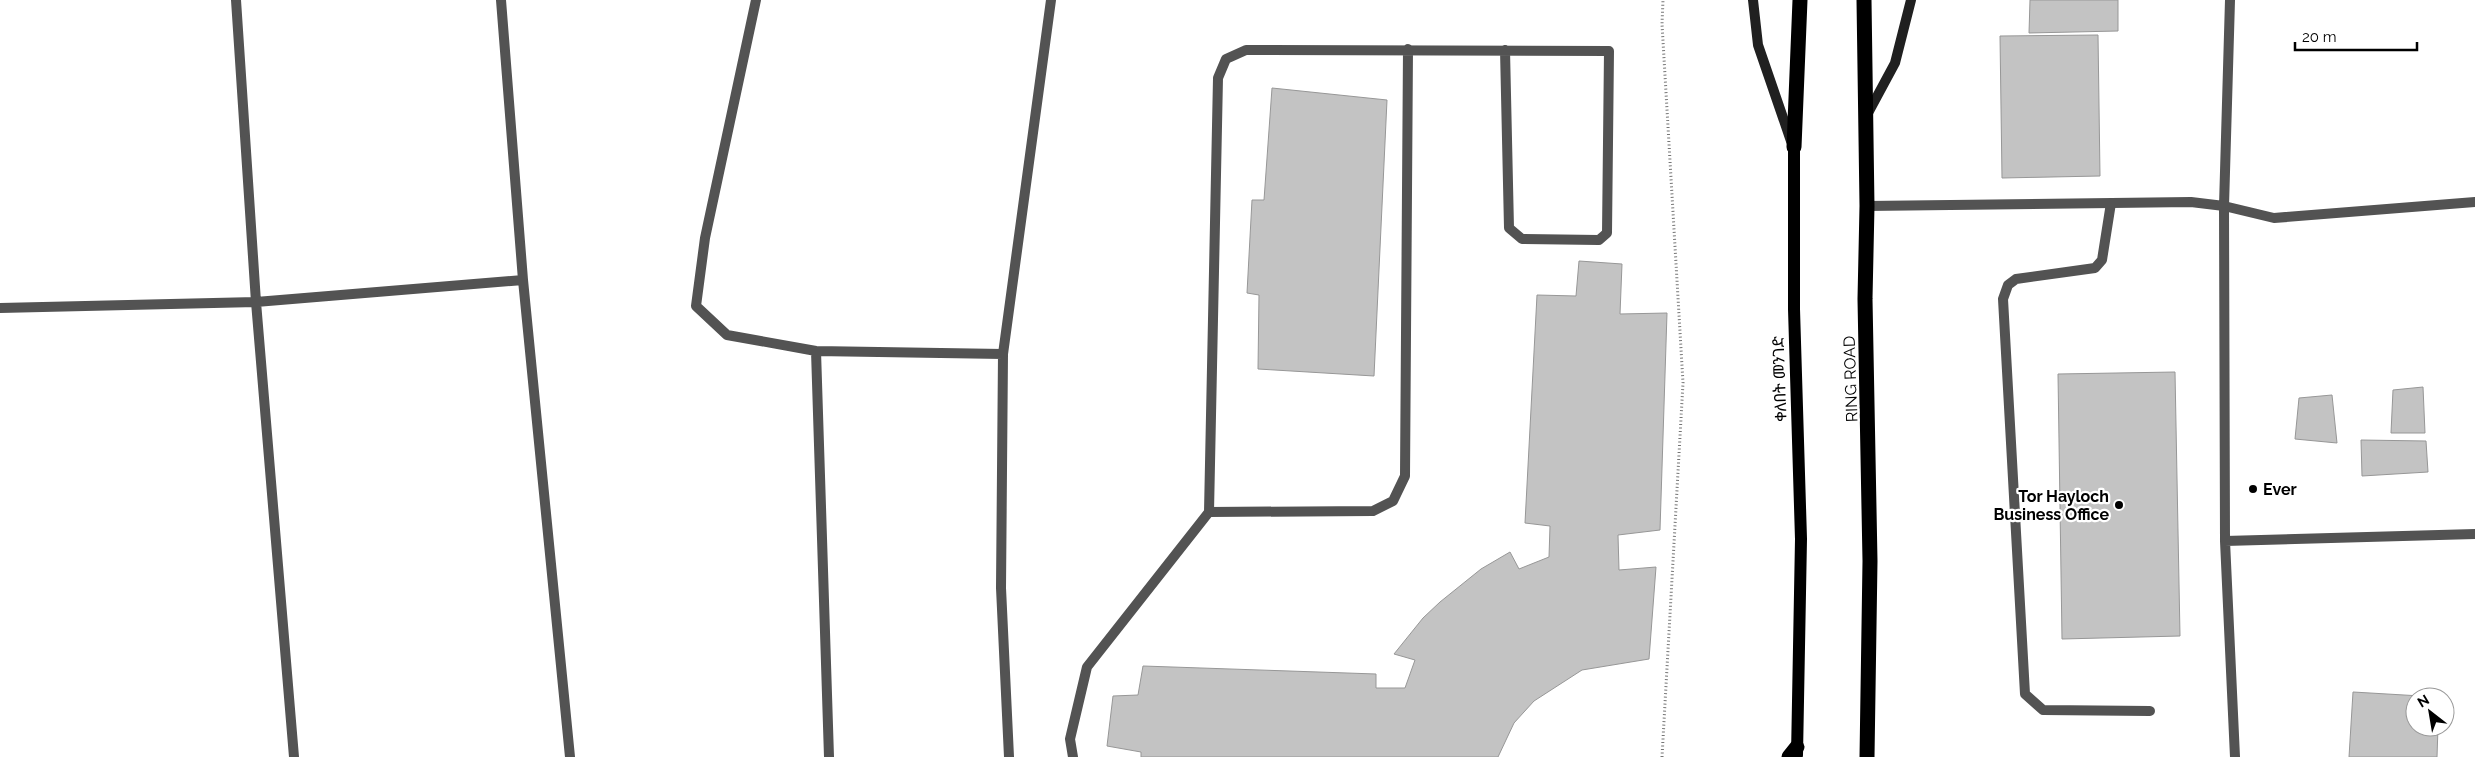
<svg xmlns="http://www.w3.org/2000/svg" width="2475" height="757" viewBox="0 0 2475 757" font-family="Raleway,'Noto Sans Ethiopic',sans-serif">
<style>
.building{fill:#c3c3c3;stroke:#979797}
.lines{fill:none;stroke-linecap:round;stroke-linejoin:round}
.path{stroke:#757575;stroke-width:3;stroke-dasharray:1 2.5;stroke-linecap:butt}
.lane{stroke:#535353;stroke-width:10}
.street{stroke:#535353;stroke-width:10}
.secondary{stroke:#202020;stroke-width:10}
.primary{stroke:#000;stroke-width:12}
.highway{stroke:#000;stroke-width:15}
.poi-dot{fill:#000;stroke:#fff;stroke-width:2}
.labels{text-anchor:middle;stroke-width:4.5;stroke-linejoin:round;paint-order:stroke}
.street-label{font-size:16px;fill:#000;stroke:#fff}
.poi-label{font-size:16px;font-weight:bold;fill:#000;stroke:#fff;text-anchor:start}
</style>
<rect width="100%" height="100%" fill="#fff"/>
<path class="building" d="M2030 0H2118V31L2029 33Z
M2098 35 2100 176 2002 178 2000 36Z
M1272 88 1387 100 1374 376 1258 369 1259 295 1247 293 1252 200H1264Z
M1579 261 1622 264 1620 314 1667 313 1660 530 1618 535 1619 570 1656 567 1649 659 1582 670 1534 701 1514 723 1498 757H1141V752L1107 746 1113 696 1138 695 1143 666 1376 674V688H1405L1415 660 1394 654 1423 618 1440 602 1481 569 1510 552 1519 569 1549 557 1550 526 1525 523 1537 295 1576 296Z
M2175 372 2180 636 2062 639 2058 374Z
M2423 387 2425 433H2391L2393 390Z
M2332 395 2337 443 2295 439 2299 398Z
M2361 440 2426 441 2428 472 2362 476Z
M2353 692 2438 697H2415V727H2438L2437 757H2349Z"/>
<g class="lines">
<path class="path" d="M1662 757 1683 383 1662 24 1663 0"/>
<path class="lane" d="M2111 203 2102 260 2095 268 2016 279 2008 285 2003 299 2025 694 2043 710 2150 711
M1209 512 1218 78 1226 59 1246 50 1609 51 1607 233 1599 240 1522 239 1509 228 1505 50
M1073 757 1070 739 1087 667 1209 512 1373 511 1393 501 1405 476 1408 49"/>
<path class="street" d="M236 0 256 302 294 757
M501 0 523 280 570 757
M756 0 705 238 696 306 727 335 816 351 1003 354
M2230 0 2224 206 2225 541 2235 757
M1867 206 2191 202 2224 206 2274 218 2475 202
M0 308 256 302 523 280
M816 351 829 757
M2225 541 2475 534
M1009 757 1001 588 1003 354 1051 0"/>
<path class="secondary" d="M1753 0 1758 45 1791 141
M1867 115 1895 63 1911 0"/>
<path class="primary" d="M1794 147V309L1801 539 1797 755"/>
<path class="highway" d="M1864 0 1867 206 1865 299 1870 561 1867 757
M1794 147 1800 0
M1789 757 1797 747"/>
</g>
<g class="poi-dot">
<circle cx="2253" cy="489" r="5"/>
<circle cx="2119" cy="505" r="5"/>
</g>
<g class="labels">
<g class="street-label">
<text transform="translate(1779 379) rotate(-92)" y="6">ቀለበት መንገድ</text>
<text transform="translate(1850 379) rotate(-92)" y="6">RING ROAD</text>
</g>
<g class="poi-label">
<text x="2263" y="495">Ever</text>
<text x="2109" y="502" text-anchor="end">Tor Hayloch<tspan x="2109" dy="18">Business Office</tspan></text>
</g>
</g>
<g transform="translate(2430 712) rotate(329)"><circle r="24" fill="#ffffff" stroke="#999999"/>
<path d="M0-4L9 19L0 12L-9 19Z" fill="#000000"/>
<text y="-8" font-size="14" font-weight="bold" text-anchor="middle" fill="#000000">N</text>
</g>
<path d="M2295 42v8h122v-8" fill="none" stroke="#000000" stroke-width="2.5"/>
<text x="2302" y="42" font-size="15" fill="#000000" stroke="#ffffff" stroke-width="4" paint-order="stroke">20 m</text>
</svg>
